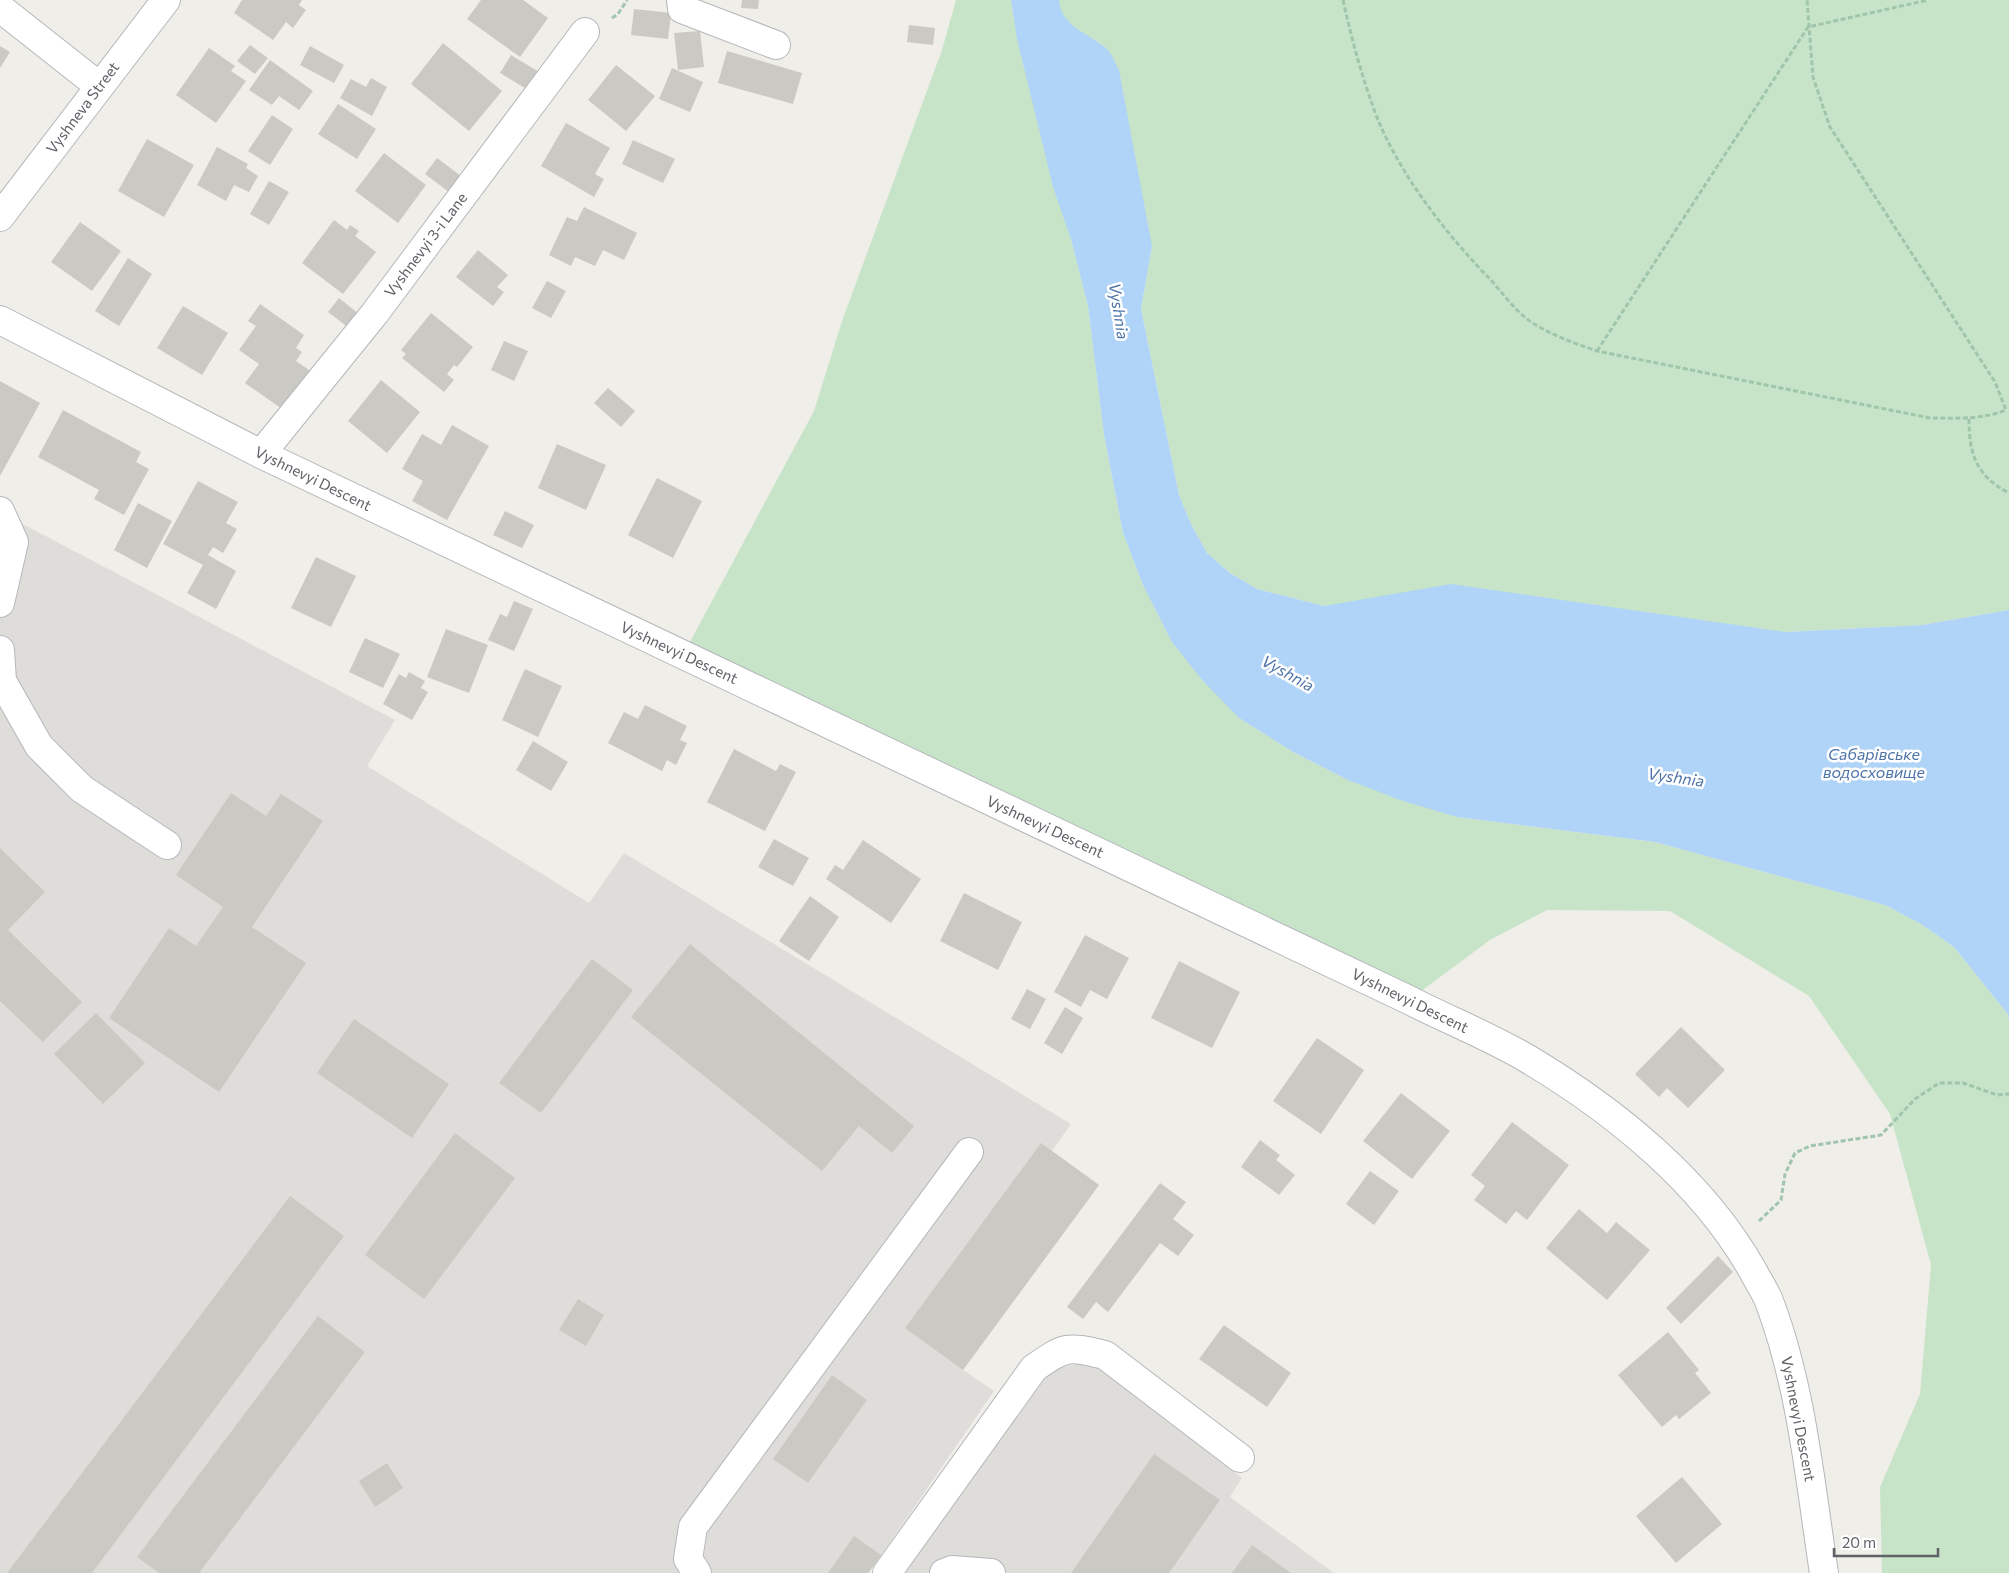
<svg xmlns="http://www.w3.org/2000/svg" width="2009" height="1573" viewBox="0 0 2009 1573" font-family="Commissioner,sans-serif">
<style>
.industrial{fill:#dfddda}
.green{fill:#c7e4c9}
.water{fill:#b0d4f7}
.building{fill:#cbc9c4}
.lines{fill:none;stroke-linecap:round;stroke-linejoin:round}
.minor-casing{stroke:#b5b7bb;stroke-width:30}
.path{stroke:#a0c5ad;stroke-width:3;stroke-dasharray:5 2.5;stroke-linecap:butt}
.minor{stroke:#fff;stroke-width:28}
.labels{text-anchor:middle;stroke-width:5;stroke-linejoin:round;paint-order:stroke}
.street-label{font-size:15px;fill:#5f6266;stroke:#fff}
.water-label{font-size:16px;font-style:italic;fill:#4d74a8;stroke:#fff}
</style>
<rect width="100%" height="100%" fill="#f0eee8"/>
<path class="industrial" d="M0 512 395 720 367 766 589 903 624 853 1071 1124 1052 1151 1099 1185 963 1370 994 1391 869 1573H0Z
M1077 1364 1100 1367 1242 1478 1230 1497 1334 1573H900L1041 1378 1060 1368Z"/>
<path class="green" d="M956 0H2009V610L1922 625 1786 632 1324 606 1257 589 1230 573 1207 553 1191 524 1179 495 1141 309 1152 246 1071 239 1088 306 1104 435 1123 533 1143 585 1239 718 1293 752 1348 780 1457 817 1655 842 1885 905 1921 924 1954 947 2007 1013 2009 1019V1573H1882L1880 1487 1920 1394 1931 1265 1890 1114 1809 996 1670 911 1547 910 1490 940 1409 1000 683 655 814 411 842 321 942 50Z"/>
<path class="water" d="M1011 0H1059C1061 27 1089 33 1107 49 1112 54 1115 63 1119 70L1152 246 1141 309 1179 495 1191 524 1207 553 1230 573 1257 589 1324 606 1451 584 1786 632 1922 625 2009 610V1019L2007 1013 1954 947 1921 924 1885 905 1655 842 1457 817 1400 800 1348 780 1293 752 1239 718 1203 681 1172 642 1143 585 1123 533 1104 435 1088 306 1071 239 1053 187 1017 39Z"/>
<path class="building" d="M242 0H302L299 5 306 10 293 28 286 22 273 40 234 13Z
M481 0H523L548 18 520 57 467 19Z
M742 0H759L758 9 741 8Z
M634 9 671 13 668 39 631 35Z
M909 25 935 28 933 45 907 42Z
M700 31 704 67 678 70 674 33Z
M443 43 502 91 469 131 411 84Z
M250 45 268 58 255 74 237 61Z
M0 46 10 52 0 68Z
M310 46 344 65 334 83 300 65Z
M209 48 235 66 231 71 246 81 216 123 176 95Z
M727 51 802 73 793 104 718 83Z
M511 55 539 72 528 90 500 73Z
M270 60 313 91 299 110 279 96 272 105 249 90Z
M616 65 655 96 626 131 588 100Z
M672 68 703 82 690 112 659 99Z
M371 78 387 87 372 116 340 98 351 79 366 87Z
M338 104 376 129 357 159 318 134Z
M272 115 293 129 270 165 248 151Z
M566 123 610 148 595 174 604 179 594 197 541 166Z
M147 139 194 165 164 217 118 191Z
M633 140 675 159 663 183 622 164Z
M217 147 248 164 246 168 258 176 249 192 234 185 226 201 197 185Z
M384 153 426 185 398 223 355 191Z
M437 158 461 176 449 192 425 174Z
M269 181 289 192 269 225 250 214Z
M584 207 637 233 624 260 603 250 595 266 575 257 571 266 549 255 567 217 577 221Z
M334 220 347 230 350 225 359 231 355 236 376 252 343 294 302 263Z
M80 222 121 251 92 291 51 262Z
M478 250 508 275 497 287 504 292 493 306 456 277Z
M128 258 152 274 119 326 95 311Z
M547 281 566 291 551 318 532 308Z
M339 298 359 314 349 328 328 312Z
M260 304 304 335 296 348 302 352 296 361 312 372 285 411 245 383 259 364 239 350 256 326 248 321Z
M183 306 228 333 202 375 157 348Z
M431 313 473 347 457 367 454 365 447 374 454 380 444 392 402 358 406 354 401 350Z
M504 341 528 351 514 381 491 370Z
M381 380 420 412 387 453 348 421Z
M0 381 40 403 0 476Z
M608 388 635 411 621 427 594 403Z
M63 410 141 452 136 462 149 469 124 515 94 499 99 490 38 457Z
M452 425 489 446 447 520 412 501 423 481 402 469 422 434 441 445Z
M557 444 606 465 586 510 538 488Z
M657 478 702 501 673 558 628 535Z
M198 481 238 502 226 523 237 529 223 553 213 547 208 555 236 571 216 609 187 593 203 565 163 544Z
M138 503 172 521 147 568 114 550Z
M505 511 534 525 522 548 493 535Z
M316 557 356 576 331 627 291 608Z
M514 601 533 609 514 651 488 640 500 614 507 617Z
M446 629 488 645 469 693 427 677Z
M365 638 400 654 383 688 349 672Z
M525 669 562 686 538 737 502 720Z
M409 672 425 681 421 688 428 692 412 720 383 704 399 674 406 678Z
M645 705 687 726 680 740 687 743 676 765 667 760 662 771 608 743 624 712 638 719Z
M533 741 568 762 551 791 516 770Z
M734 749 776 771 780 764 796 772 765 831 707 802Z
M231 793 266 816 281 794 323 821 252 927 306 963 219 1092 109 1018 169 928 196 946 223 907 176 875Z
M774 839 809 858 793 886 758 867Z
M863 840 921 879 891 923 826 879 835 865 843 870Z
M0 848 45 892 8 930 82 1002 43 1042 0 1001Z
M964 893 1022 922 998 970 940 941Z
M810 896 839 917 809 961 779 941Z
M1085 935 1129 958 1107 999 1090 990 1081 1007 1054 992Z
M690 944 914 1126 892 1153 859 1126 822 1171 631 1017Z
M592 959 633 990 541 1113 499 1083Z
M1179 961 1240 992 1212 1048 1151 1018Z
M1027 989 1046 999 1030 1029 1011 1019Z
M1065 1007 1083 1018 1062 1054 1044 1043Z
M96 1013 145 1063 103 1104 54 1054Z
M354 1019 449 1084 412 1138 317 1073Z
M1681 1027 1725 1070 1688 1108 1667 1088 1659 1097 1635 1074Z
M1317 1038 1364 1070 1321 1134 1273 1101Z
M1401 1093 1450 1131 1412 1179 1363 1141Z
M1512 1122 1569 1165 1527 1220 1516 1211 1506 1224 1474 1200 1485 1186 1471 1175Z
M455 1133 515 1178 424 1299 365 1255Z
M1260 1140 1280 1155 1276 1160 1295 1175 1279 1195 1241 1167Z
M1041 1143 1099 1185 963 1370 905 1328Z
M1370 1171 1399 1191 1374 1225 1346 1204Z
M1160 1183 1186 1202 1173 1219 1194 1235 1178 1256 1160 1243 1108 1312 1096 1302 1083 1319 1067 1307Z
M290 1196 344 1236 92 1573H7Z
M1579 1209 1607 1233 1616 1222 1650 1250 1607 1300 1546 1248Z
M1718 1256 1733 1272 1681 1324 1666 1308Z
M578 1299 604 1315 586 1346 559 1330Z
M318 1316 365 1352 199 1573H159L137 1557Z
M1224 1325 1291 1373 1267 1407 1199 1359Z
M1668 1332 1699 1370 1695 1373 1711 1393 1679 1419 1676 1415 1662 1427 1618 1375Z
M832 1375 867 1400 808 1483 773 1459Z
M1154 1454 1220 1500 1169 1573H1071Z
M387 1463 403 1488 375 1507 359 1481Z
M1682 1477 1722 1524 1676 1563 1636 1516Z
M854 1536 881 1555 868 1573H828Z
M1252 1545 1291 1573H1232Z"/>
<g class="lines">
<defs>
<path id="minor" d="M681 0 682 9 776 45
M0 8 99 86
M0 217 166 0
M0 320 261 454 1409 1000C1448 1020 1491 1037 1528 1059 1615 1111 1703 1182 1753 1271 1758 1281 1765 1291 1769 1301 1802 1388 1810 1482 1824 1573
M261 454 375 313 585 32
M0 511 14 542 0 603
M0 650 2 681 39 746 82 789 167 845
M697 1573 688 1559 693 1527 969 1152
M887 1573 1034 1368C1066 1346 1067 1346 1105 1355L1240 1458
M944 1573 952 1570 991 1573"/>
</defs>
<use href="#minor" class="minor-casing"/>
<path class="path" d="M1343 0C1352 41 1363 81 1378 120 1402 177 1446 234 1489 278 1502 292 1515 311 1531 322 1551 335 1574 343 1597 351L1930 418C1956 418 1981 420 2006 410L1995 382 1830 127 1813 77 1807 0
M612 18 618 14 627 0
M1597 351 1808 27 1928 0
M1969 419C1969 454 1976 476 2009 493
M1759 1221 1781 1200 1785 1174 1795 1153 1810 1146 1881 1135 1915 1099 1939 1083H1963L1997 1095 2009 1094"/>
<use href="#minor" class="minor"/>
</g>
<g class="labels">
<g class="street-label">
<text transform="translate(83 108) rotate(-53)" y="5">Vyshneva Street</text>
<text transform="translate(426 245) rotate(-53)" y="5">Vyshnevyi 3-i Lane</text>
<text transform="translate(313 479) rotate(26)" y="5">Vyshnevyi Descent</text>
<text transform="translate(679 653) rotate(25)" y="5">Vyshnevyi Descent</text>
<text transform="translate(1045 827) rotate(25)" y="5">Vyshnevyi Descent</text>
<text transform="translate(1410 1001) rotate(26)" y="5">Vyshnevyi Descent</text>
<text transform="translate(1798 1419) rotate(79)" y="5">Vyshnevyi Descent</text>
</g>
<g class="water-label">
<text transform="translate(1119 311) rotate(81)" y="6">Vyshnia</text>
<text transform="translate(1288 673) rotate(29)" y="6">Vyshnia</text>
<text x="1874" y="760">Сабарівське<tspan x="1874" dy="18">водосховище</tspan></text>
<text transform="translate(1676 777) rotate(8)" y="6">Vyshnia</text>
</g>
</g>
<path d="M1834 1548v8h104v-8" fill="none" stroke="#5f6266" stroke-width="2.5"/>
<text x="1842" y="1548" font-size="15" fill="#5f6266" stroke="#ffffff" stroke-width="4" paint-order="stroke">20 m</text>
</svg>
